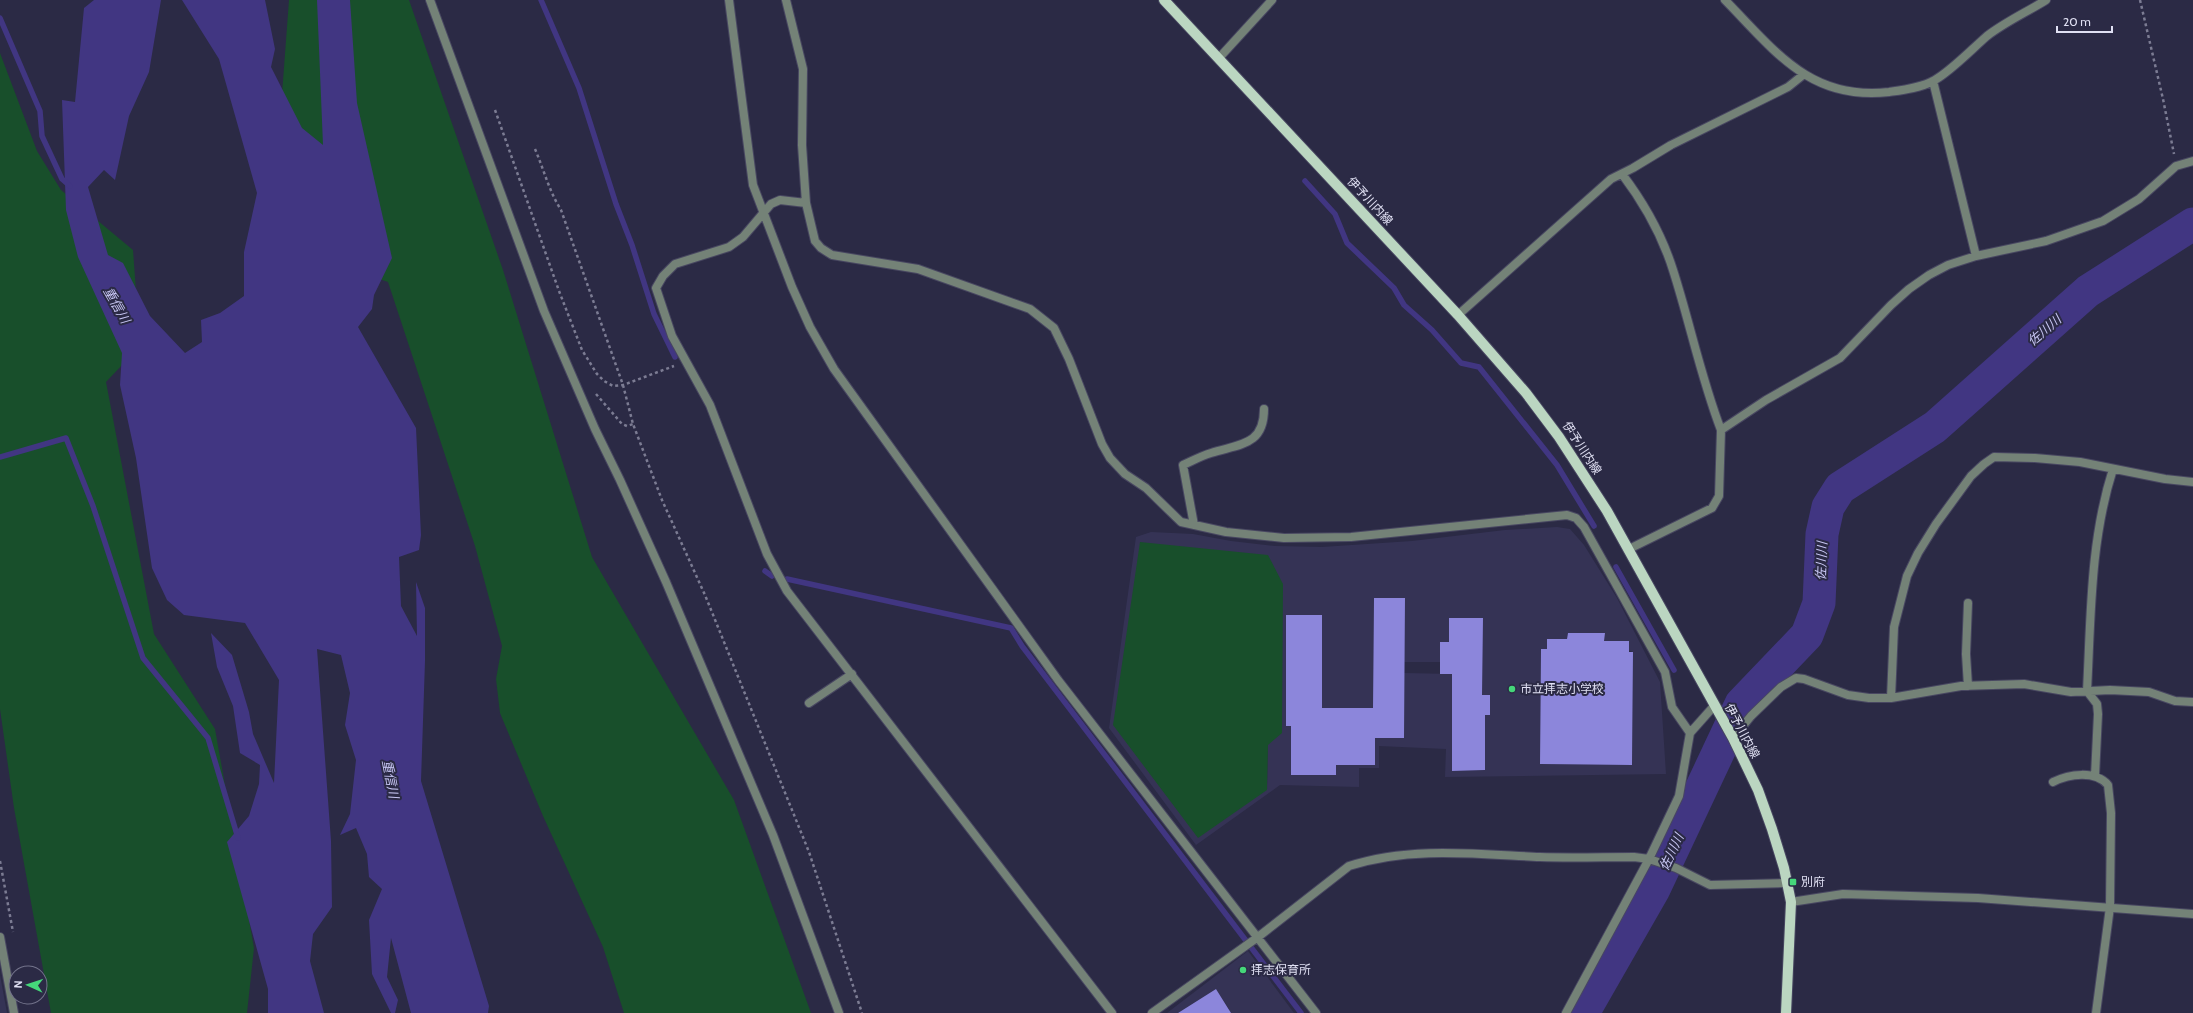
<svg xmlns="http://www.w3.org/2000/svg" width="2193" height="1013" viewBox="0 0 2193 1013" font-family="Cabin,'Noto Sans JP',sans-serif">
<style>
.built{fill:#353355;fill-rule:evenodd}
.green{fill:#184f2b}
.water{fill:#413682}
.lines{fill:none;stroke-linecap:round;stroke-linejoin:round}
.stream{stroke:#413682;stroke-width:5.5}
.river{stroke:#413682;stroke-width:33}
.building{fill:#8c86db}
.minor-casing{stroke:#484761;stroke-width:10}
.tertiary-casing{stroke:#484761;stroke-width:10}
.primary-casing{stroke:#484761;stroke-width:12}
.path{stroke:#7c7c93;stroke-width:2.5;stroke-dasharray:3 3;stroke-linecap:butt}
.minor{stroke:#748277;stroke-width:8}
.tertiary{stroke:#748277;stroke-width:8}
.primary{stroke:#bbd6c1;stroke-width:10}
.poi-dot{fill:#45d77a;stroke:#2b2a45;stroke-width:1.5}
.labels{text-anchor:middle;stroke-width:4;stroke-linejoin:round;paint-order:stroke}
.street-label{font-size:12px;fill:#e0e0f3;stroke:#2b2a45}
.poi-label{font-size:12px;fill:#e0e0f3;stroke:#2b2a45;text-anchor:start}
.water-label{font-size:13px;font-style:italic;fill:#c8c7f4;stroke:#2b2a45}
</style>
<rect width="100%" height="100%" fill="#2b2a45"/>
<path class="built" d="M1557 527 1570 529 1584 545 1617 598 1660 682 1666 774 1445 777 1446 749 1379 746V768H1359V787L1280 785 1196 845 1109 728 1136 537 1151 532 1193 534 1231 541 1275 546 1322 547 1412 541 1505 530ZM1374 598H1405L1404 662H1440V642H1449L1450 618H1482V695L1490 696V715H1485V770L1452 771V674L1404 673V738H1375V765H1336V775H1291V737L1373 708ZM1286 616H1322L1321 726H1286ZM1568 633H1604V641L1633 652 1632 765 1540 764 1541 650 1547 649 1567 639ZM1113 725 1268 745 1267 790Z
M1248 951 1294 1013H1223L1229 1009 1216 989 1178 1013H1167Z
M0 975 7 1013H0Z"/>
<path class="green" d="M289 0H409L503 270 592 557 734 800 811 1013H624L603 947 543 816 500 713 496 679 502 646 475 546 388 282 350 269 278 148Z
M0 53 37 151 61 190 133 250 140 346 106 382 154 634 215 729 254 948 247 1013H51L14 808 0 709Z
M1140 542 1268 555 1283 584 1282 733 1268 745 1267 790 1198 838 1113 725Z"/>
<path class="water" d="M94 0H161L149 72 129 116 115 180 104 170 88 187 108 255 123 263 150 316 185 353 202 342 201 320 220 313 244 296V252L257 193 219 59 182 0H265L275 49 271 67 302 128 323 145 317 0H350L357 103 392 258 374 295 372 309 358 327 416 428 421 535 419 550 399 557 401 606 417 636 416 582 425 608V661L421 781 489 1006 488 1013H411L391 938 387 977 398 1000 395 1013H391L372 974 369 920 382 889 369 877 367 854 356 828 340 835 350 814 356 760 345 725 350 693 341 655 317 649 331 841 332 907 313 934 310 961 324 1013H268V989L227 842 249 816 259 784 260 765 240 753 233 706 217 667 211 633 232 655 249 712 253 734 274 783 279 680 245 623 184 615 167 600 152 568 136 458 120 385 122 353 78 257 66 210 62 100 75 102 84 8Z"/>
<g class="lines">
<path class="stream" d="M541 0 579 88 616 204 632 245 654 314 675 357
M0 18 40 111 42 136 62 179 70 186
M1305 181 1335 214 1347 243 1394 288 1404 305 1432 330 1461 363 1479 367 1557 465 1594 526
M0 457 66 438 93 506 143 658 208 738 238 838
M1616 567 1674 670
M765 571 772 576
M787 579 1011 628 1022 646 1301 1013
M1708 743 1715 755"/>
<path class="river" d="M1583 1013 1654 889 1741 704 1807 635 1819 603 1822 534 1828 507 1840 488 1935 427 2088 291 2193 224"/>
</g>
<path class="building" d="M1374 598H1405L1404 738H1375V765H1336V775H1291V726H1286V615H1322V708H1373Z
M1449 618H1483L1482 695H1490V715H1485V770L1452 771V674H1440V642H1449Z
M1568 633H1605L1604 641H1629V652H1633L1632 765 1540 764 1541 649H1547V639H1567Z
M1216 989 1231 1013H1178Z"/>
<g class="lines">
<defs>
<path id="minor" d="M430 0 544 311 595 429 620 480 666 582 773 835 839 1013
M729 0 753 185 792 287 810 327 834 369 1058 680 1316 1013
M786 0 803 69 802 145 806 203 815 241 821 248 832 255 918 269 1030 309 1054 328 1069 359 1102 444 1110 458 1125 474 1146 488 1181 522 1226 532 1284 538 1351 537 1567 515 1576 518 1584 527 1665 672 1672 707 1690 733
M1725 0C1775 51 1810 101 1889 92 1903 90 1920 88 1933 81 1949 73 1972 49 1987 36 2005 22 2027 12 2046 0
M1219 58 1272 0
M1933 81 1976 256
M1622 174C1644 203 1662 235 1673 270 1690 323 1701 378 1721 430
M806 203 780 200 771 204 743 237 729 247 675 264 663 276 656 288 672 336 710 405 767 554 787 591 1112 1013
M1458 315 1611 179 1633 168 1671 145 1788 87 1803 75
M1194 525 1183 465C1192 461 1201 456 1211 453 1239 444 1264 446 1264 409
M1629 549 1712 508 1719 496 1721 430 1766 400 1840 358 1891 305 1909 289 1929 275 1948 265 1976 256 2046 241 2103 221 2139 199 2176 166 2193 161
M1968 686 1966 654 1968 603
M1891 698 1894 627 1907 576 1918 553 1936 524 1971 476 1984 464 1994 457 2035 458 2080 462 2165 479 2193 482
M809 703 852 674
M1735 742 1742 727 1751 716 1781 687 1796 678 1804 679 1848 695 1869 698H1891L1961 686 2024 684 2071 692 2110 690 2149 692 2175 701 2193 702
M2095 776 2098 714 2097 704 2087 691C2091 616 2090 541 2113 469
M2053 782C2069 774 2095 770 2108 785L2111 813 2110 907 2096 1013
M0 937 14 1013
M1152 1013 1258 937 1349 866C1410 846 1476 854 1540 857 1571 858 1603 857 1634 857L1649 859 1676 868 1710 885 1787 883
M1566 1013 1649 859 1679 796 1690 733 1714 706"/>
<path id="tertiary" d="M1791 902 1843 894 1978 898 2193 914"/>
<path id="primary" d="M1164 0 1458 315 1526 393 1559 437 1607 511 1733 738 1758 790 1772 829 1784 868 1791 902 1786 1013"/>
</defs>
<use href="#minor" class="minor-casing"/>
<use href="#tertiary" class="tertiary-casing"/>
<use href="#primary" class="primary-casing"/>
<path class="path" d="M2140 0 2163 99 2174 154
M495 110 559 291 582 350 597 374 604 381 613 386 623 385 674 366
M535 149C544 170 549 191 561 210L623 385 633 424 662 500 705 595 809 852 862 1013
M596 394 622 424 627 426 633 424
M0 861 13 932"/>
<use href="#minor" class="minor"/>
<use href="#tertiary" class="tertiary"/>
<use href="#primary" class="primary"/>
</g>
<g class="poi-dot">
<circle cx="1512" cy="689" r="4"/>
<rect x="1789" y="878" width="8" height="8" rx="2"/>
<circle cx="1243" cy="970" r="4"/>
</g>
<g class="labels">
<g class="street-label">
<text transform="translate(1370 201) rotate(47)" y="4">伊予川内線</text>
<text transform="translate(1582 448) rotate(57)" y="4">伊予川内線</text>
<text transform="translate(1742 731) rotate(62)" y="4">伊予川内線</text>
</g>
<g class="poi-label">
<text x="1520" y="693">市立拝志小学校</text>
<text x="1801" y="886">別府</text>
<text x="1251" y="974">拝志保育所</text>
</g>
<g class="water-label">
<text transform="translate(117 305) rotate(60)" y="5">重信川</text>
<text transform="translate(2044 330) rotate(-41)" y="5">佐川川</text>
<text transform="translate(1821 561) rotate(-88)" y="5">佐川川</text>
<text transform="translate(391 779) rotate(79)" y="5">重信川</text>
<text transform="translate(1671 852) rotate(-65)" y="5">佐川川</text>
</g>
</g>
<g transform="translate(28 985) rotate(273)"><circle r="19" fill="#2b2a45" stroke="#73738b"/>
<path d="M0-3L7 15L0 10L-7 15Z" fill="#45d77a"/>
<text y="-6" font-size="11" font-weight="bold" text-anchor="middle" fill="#e0e0f3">N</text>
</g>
<path d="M2057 26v6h55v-6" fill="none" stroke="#e0e0f3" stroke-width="2"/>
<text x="2063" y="26" font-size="12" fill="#e0e0f3" stroke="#2b2a45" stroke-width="3" paint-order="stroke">20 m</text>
</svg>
